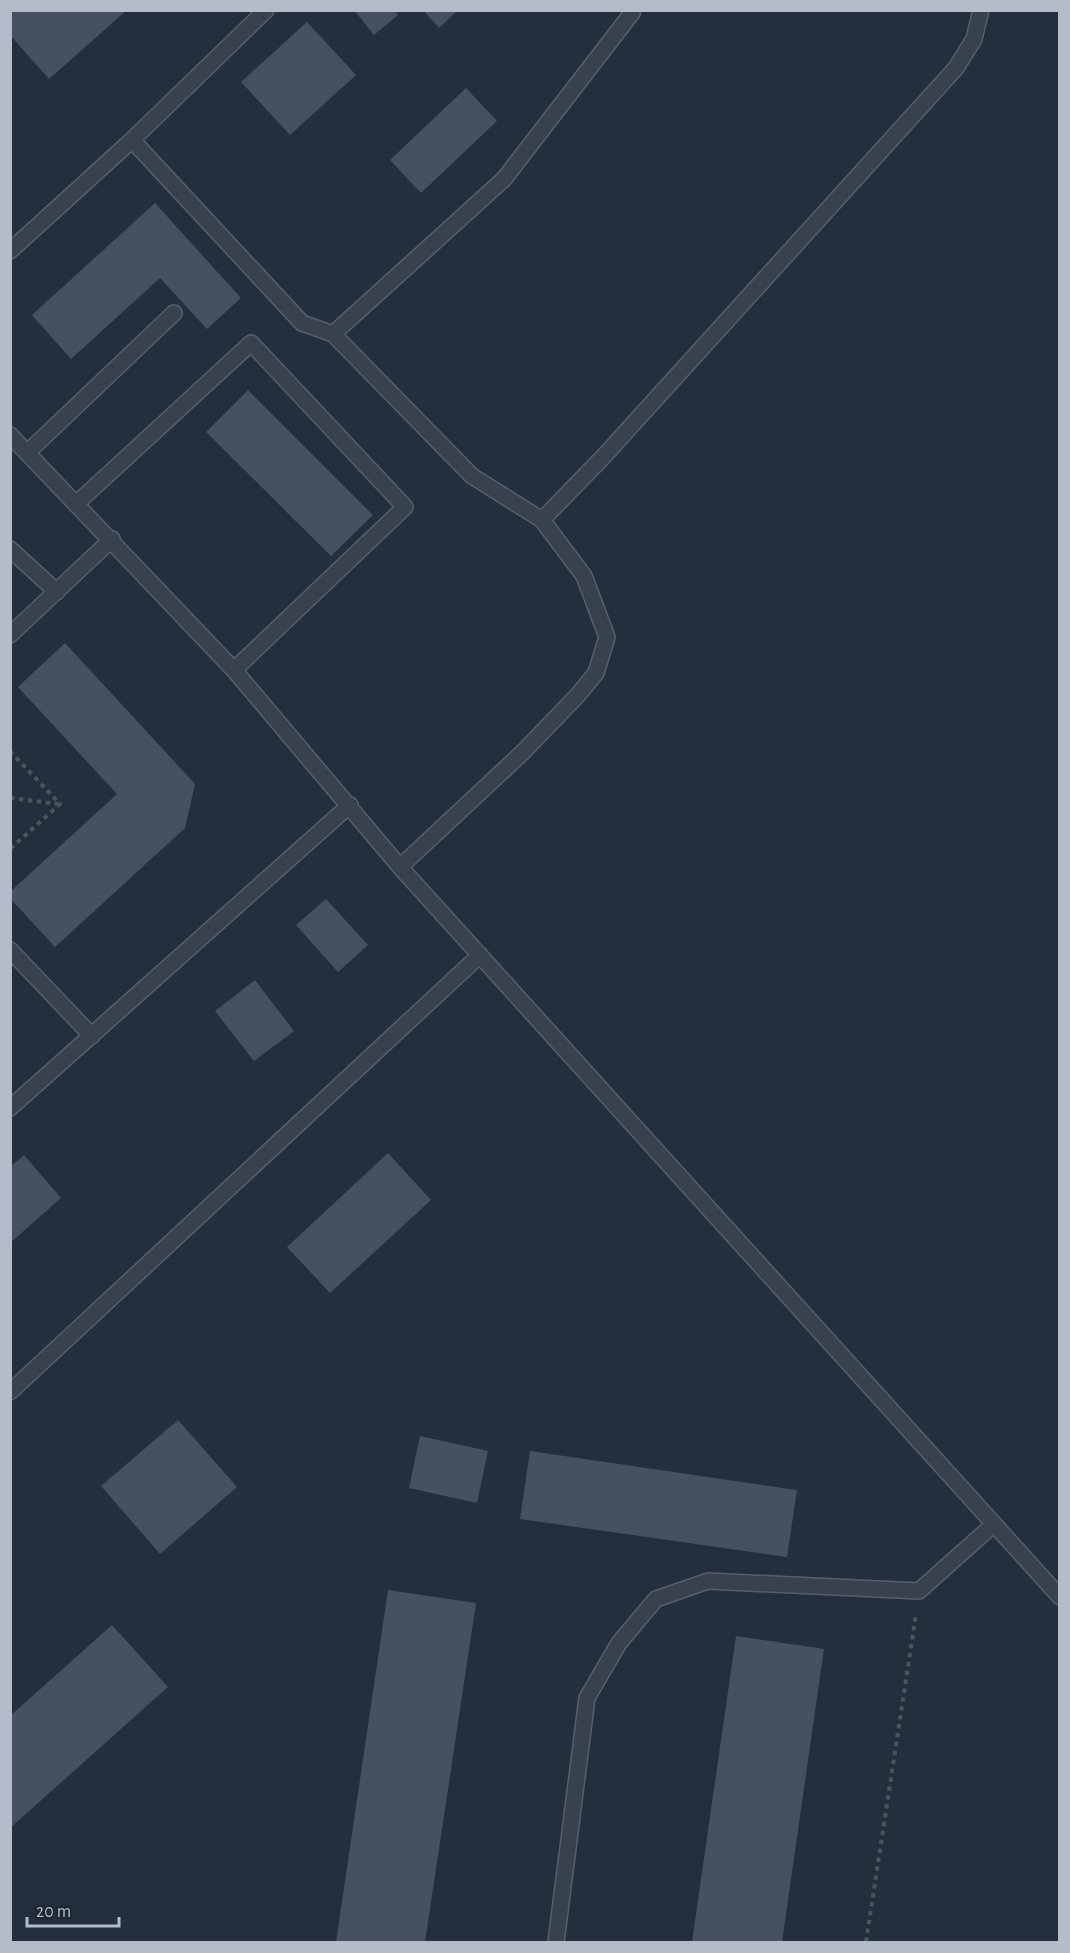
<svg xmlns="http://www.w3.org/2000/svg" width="1070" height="1953" viewBox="0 0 1070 1953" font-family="'Alegreya Sans',sans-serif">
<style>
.building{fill:#455162}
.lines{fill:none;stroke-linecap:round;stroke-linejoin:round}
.lane-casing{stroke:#565f6c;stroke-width:18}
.path{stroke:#44595c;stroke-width:4;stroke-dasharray:4.5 4.5;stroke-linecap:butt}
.lane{stroke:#38414e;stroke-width:15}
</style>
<rect width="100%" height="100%" fill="#242f3e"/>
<path class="building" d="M10 10H127L49 79 10 35Z
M354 10H394L398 15 374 35Z
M423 10H458L439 28Z
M307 22 356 75 290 135 241 82Z
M466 88 497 121 421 193 390 160Z
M155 203 241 298 207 329 160 278 71 359 32 315Z
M248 390 373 515 331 556 206 432Z
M65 643 195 784 185 828 55 947 10 898V892L117 794 18 687Z
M326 899 368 945 338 972 296 925Z
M255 980 294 1031 254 1061 215 1011Z
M388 1153 431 1200 330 1293 287 1247Z
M24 1155 61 1198 10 1243V1167Z
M178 1420 237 1487 160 1554 101 1486Z
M420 1436 488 1451 477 1503 409 1488Z
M530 1451 797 1490 787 1557 520 1519Z
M388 1590 476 1603 425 1942H336Z
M112 1625 168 1687 10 1828V1716Z
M736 1636 824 1649 782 1942H692Z"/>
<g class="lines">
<defs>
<path id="lane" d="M132 140 302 323 333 334 504 179 632 13 630 10
M10 251 132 140 266 10
M333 334 472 476 542 520 584 576 607 637 596 673 577 696 522 753 400 867
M10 435 234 670 400 867 1060 1597
M28 452 174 313
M77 503 251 343 405 507 234 670
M542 520 604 456 956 68 974 39 981 10
M10 549 57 592
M10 635 112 539
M10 950 92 1036
M10 1108 350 805
M10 1392 480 955
M556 1942 587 1698 619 1643 656 1599 708 1581 919 1591 994 1524"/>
</defs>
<use href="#lane" class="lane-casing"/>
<path class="path" d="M10 751 60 804 10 849
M10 798 59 804
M866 1942 916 1614"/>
<use href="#lane" class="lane"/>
</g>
<rect width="1070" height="1953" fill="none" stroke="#b4bcc9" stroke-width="24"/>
<path d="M27 1917v9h92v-9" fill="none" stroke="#b4bcc9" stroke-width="3"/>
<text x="36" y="1917" font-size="18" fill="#b4bcc9" stroke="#1d2633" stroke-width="4.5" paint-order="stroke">20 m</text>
</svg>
